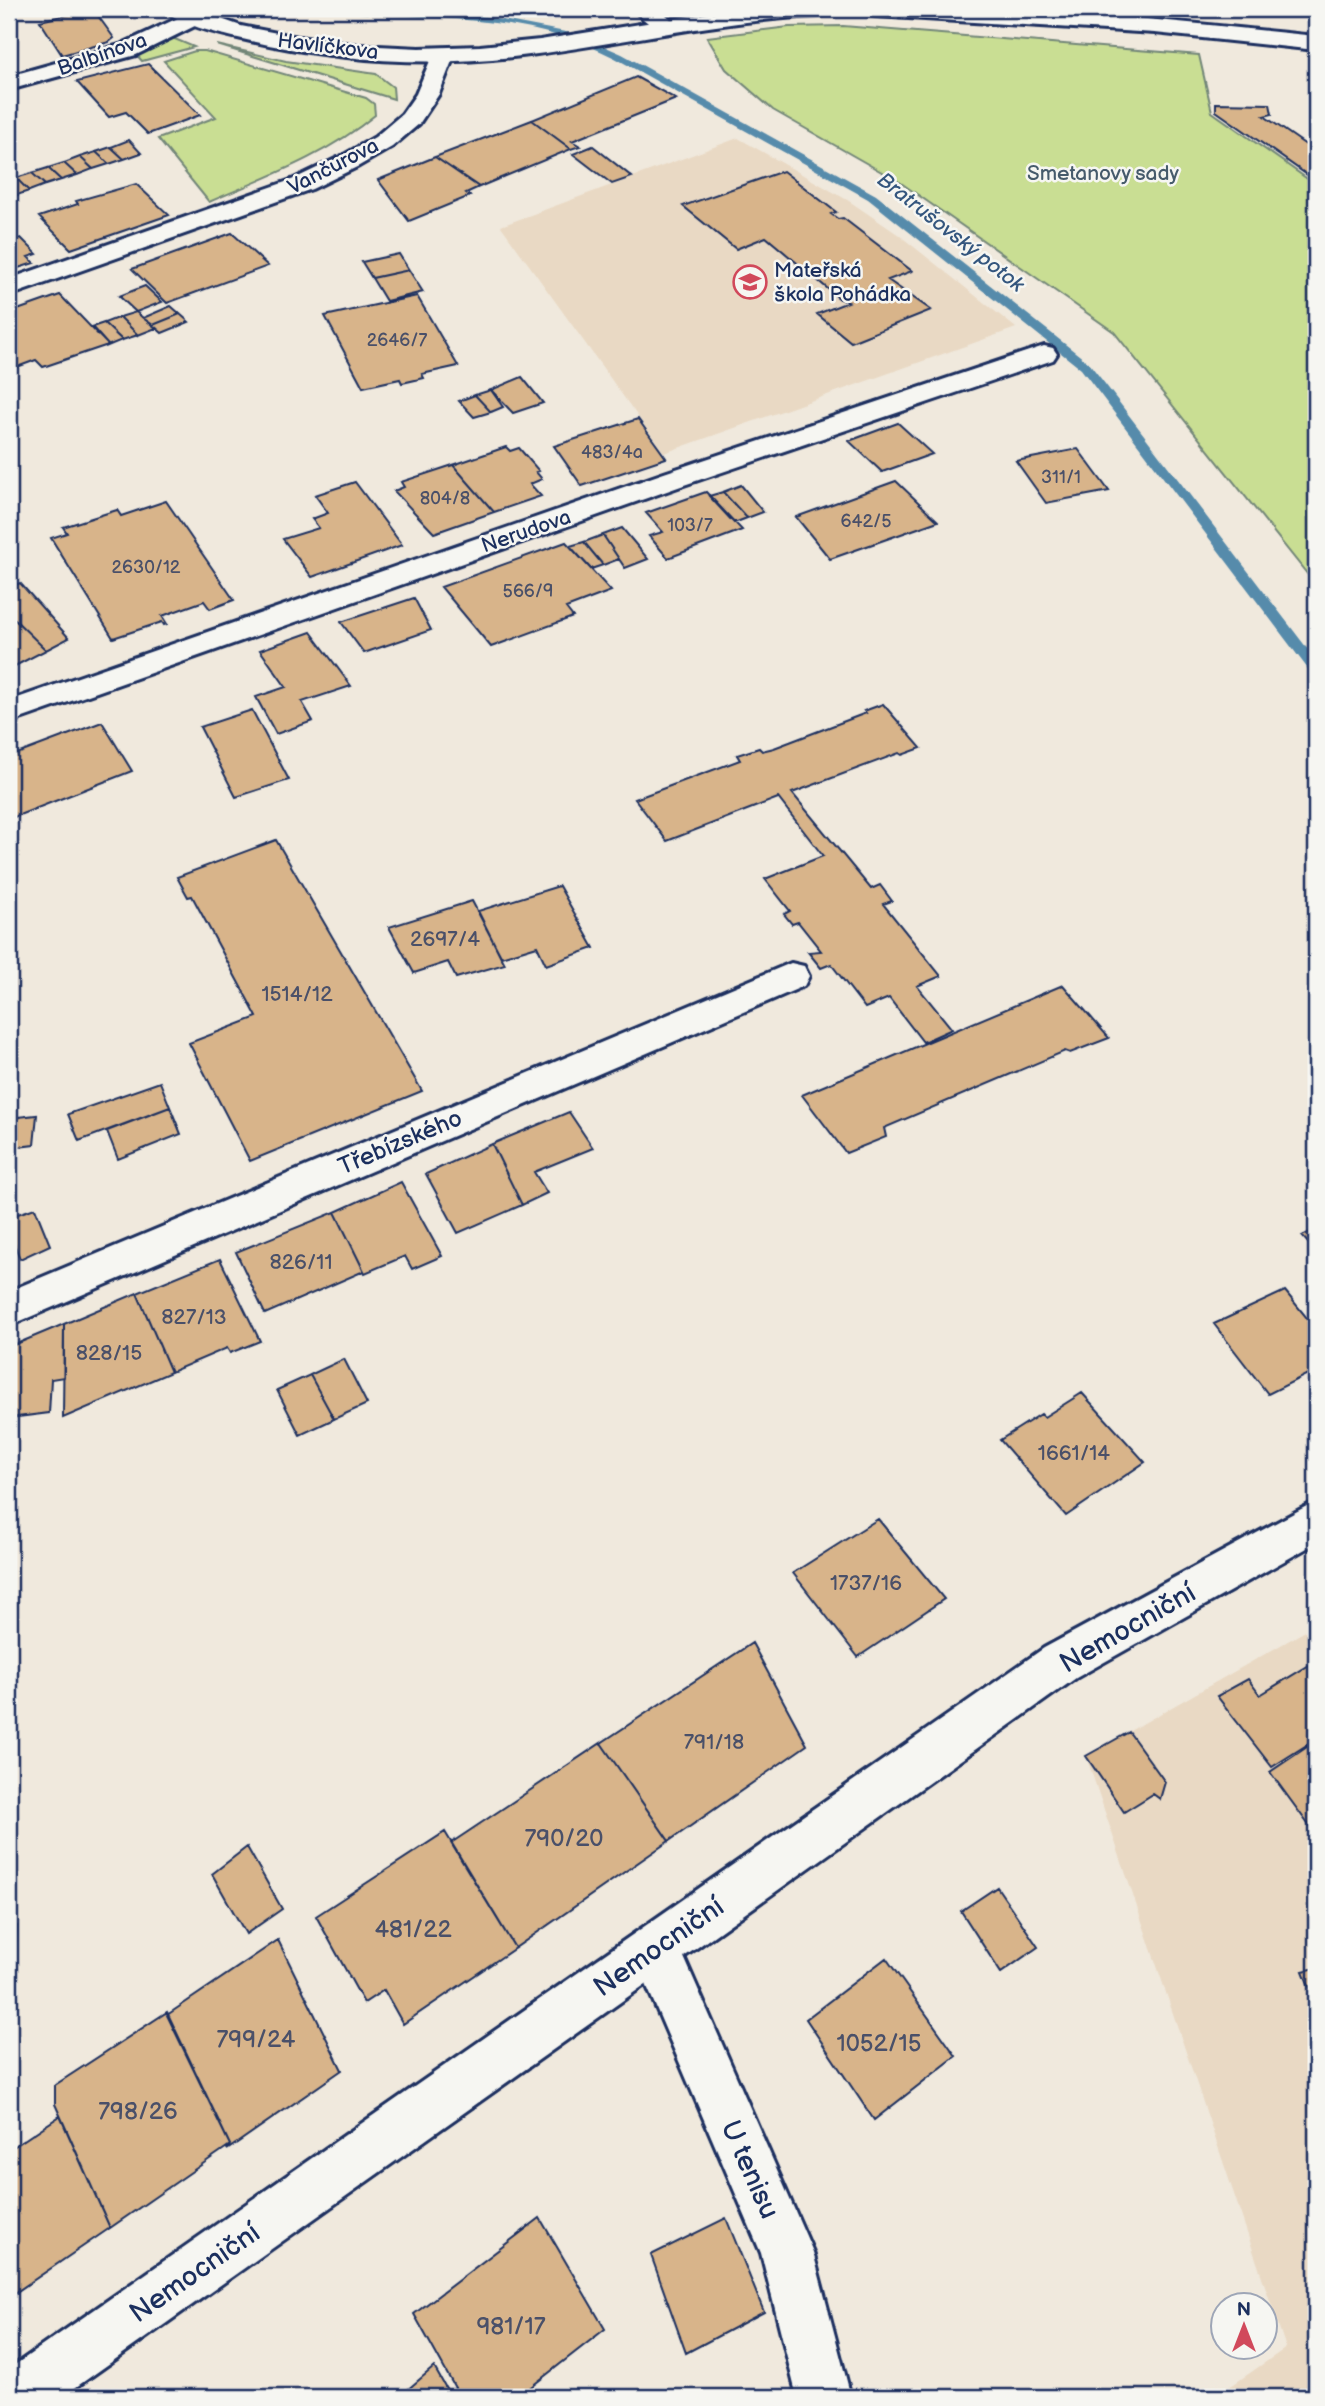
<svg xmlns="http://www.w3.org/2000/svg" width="1325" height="2406" viewBox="0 0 1325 2406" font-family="'Balsamiq Sans',sans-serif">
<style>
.built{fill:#e9d9c4}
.green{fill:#c9de93;stroke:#728678;stroke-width:2}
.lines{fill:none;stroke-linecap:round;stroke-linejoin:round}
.stream{fill:#578bab;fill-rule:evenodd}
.building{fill:#d8b48a;stroke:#1b2f5e;stroke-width:2}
.street-casing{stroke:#1b2f5e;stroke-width:6}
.secondary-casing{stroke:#1b2f5e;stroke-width:6}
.street{fill:#f6f6f2;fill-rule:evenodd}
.secondary{fill:#f6f6f2;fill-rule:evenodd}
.labels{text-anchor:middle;stroke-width:5;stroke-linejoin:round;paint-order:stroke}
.far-number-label{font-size:18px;fill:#4a5069}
.far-street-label{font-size:21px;fill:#1b2f5e;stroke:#f6f6f2}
.far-park-label{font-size:21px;fill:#465b6b;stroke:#f6f6f2}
.far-water-label{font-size:21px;font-style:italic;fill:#34567e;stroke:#f6f6f2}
.far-poi-label{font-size:21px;fill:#1b2f5e;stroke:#f6f6f2;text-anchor:start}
.number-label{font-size:21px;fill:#4a5069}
.street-label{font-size:24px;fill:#1b2f5e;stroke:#f6f6f2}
.near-number-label{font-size:24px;fill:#4a5069}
.near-street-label{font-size:28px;fill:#1b2f5e;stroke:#f6f6f2}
</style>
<rect width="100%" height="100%" fill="#f0e9dd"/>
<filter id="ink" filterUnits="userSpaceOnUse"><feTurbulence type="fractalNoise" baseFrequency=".0143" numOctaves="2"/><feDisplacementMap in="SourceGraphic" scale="14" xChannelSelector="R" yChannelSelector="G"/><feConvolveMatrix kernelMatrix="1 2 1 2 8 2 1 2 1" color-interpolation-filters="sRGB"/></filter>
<g filter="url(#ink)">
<path class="built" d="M738 138 849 201 899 235 1016 328 664 453 501 226Z
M1316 1625V2397H1215L1286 2348 1086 1756Z"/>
<path class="green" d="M843 26 1199 55 1212 112 1316 185V585L1114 332 901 183 773 110 726 69 707 37 789 27Z
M170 37 194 47 142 61 135 53Z
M217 45 286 61 376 74 393 87 394 99Z
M195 51H205L366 98 374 104 375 115C327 155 267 177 209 202L158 139 216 117 164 61Z"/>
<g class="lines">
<path class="stream" d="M339 9H382L481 16 576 34 622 54 876 195 1089 363 1316 660V675L1311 673 1081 369 868 199 615 58C533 15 434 19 344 12Z"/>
</g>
<path class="building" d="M93 9 114 38 109 42 62 55 40 21Z
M148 64 200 115 148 134 126 112 109 117 77 82Z
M636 77 676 99 572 141 580 146 571 149 532 120Z
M1216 103 1270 104 1272 114 1264 116 1316 152V181L1216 111Z
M532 120 571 149 479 187 435 157Z
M129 140 141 153 124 159 111 147Z
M593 146 632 177 612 184 573 154Z
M111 147 124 159 109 164 96 152Z
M96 152 109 164 93 169 80 157Z
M80 157 93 169 77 175 64 163Z
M435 157 479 187 466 193 470 196 409 221 378 180Z
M64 163 77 175 61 180 48 168Z
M48 168 61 180 45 185 32 173Z
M783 171 836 212 831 214 838 219 843 218 912 271 888 280 931 310 851 342 817 314 848 302 840 299 766 237 736 249 683 206Z
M32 173 45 185 29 191 16 178Z
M16 178 29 191 11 197 9 181Z
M136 184 169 215 71 249 39 217 78 204 76 201Z
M232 233 268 266 167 303 132 269Z
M9 237 13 241 21 238 37 254 28 257 34 263 9 271Z
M399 254 409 270 372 278 362 262Z
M409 270 423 292 386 301 372 278Z
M145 286 162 302 136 312 119 296Z
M60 295 108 345 43 367 36 360 9 370V313Z
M417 296 458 366 422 374 424 378 402 383 400 379 363 387 325 316Z
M171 306 180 314 153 325 143 318Z
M136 312 143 318 156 328 138 335 120 317Z
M180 314 189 322 162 333 153 325Z
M120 317 138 335 122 340 104 323Z
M104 323 122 340 105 347 108 345 92 327Z
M522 377 543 403 513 413 491 390Z
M491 390 503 407 491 412 475 395Z
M475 395 491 412 474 417 459 401Z
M638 419 666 458 582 486 554 446Z
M898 423 932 454 882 472 849 441Z
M506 447 510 451 519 448 539 471 536 472 542 479 530 484 541 496 494 512 453 465Z
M1078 449 1109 491 1046 503 1016 461Z
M453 465 494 512 434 533 394 491 404 487 401 482Z
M896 481 938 521 830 559 796 517Z
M355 482 402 545 312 577 283 539 319 528 312 519 328 513 315 495Z
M741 485 763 512 747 518 723 492Z
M706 492 742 530 668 558 649 536 663 532 646 513Z
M723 492 747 518 734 523 709 496Z
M166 501 234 600 210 609 204 601 162 616 167 624 164 625 162 622 113 638 51 538 67 533 63 527 117 510 121 516Z
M622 528 648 559 625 568 603 535Z
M603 535 619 559 603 565 584 542Z
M566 542 611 591 566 608 573 617 491 647 441 587Z
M584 542 603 565 591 569 570 546Z
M20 583 69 638 46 650 9 614V610L13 608 9 605V588Z
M414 598 431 630 364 653 341 622Z
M9 614 46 650 9 669Z
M311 632 351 686 302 702 313 721 276 734 256 697 286 687 260 650Z
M883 704 921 748 902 755 899 753 792 793 871 889 880 885 892 901 883 904 941 976 917 986 952 1029 923 1042 889 998 865 1008 831 964 821 968 808 952 821 951 798 922 792 924 784 914 790 911 765 879 823 856 778 798 667 841 635 799 740 760 737 755 759 748 762 751 774 748 866 713 864 711Z
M252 710 289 780 236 797 200 727Z
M102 722 132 771 9 819V757Z
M276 840 422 1091 250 1161 189 1043 257 1017 192 896 188 897 177 877Z
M559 886 594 948 546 965 537 946 501 957 478 911Z
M472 901 505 964 456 978 448 962 414 973 389 927Z
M1063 985 1109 1038 1070 1053 1065 1051 884 1128 886 1137 846 1153 802 1095Z
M160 1082 170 1107 79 1141 68 1114Z
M170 1107 181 1134 118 1159 107 1131Z
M569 1112 593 1148 534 1172 547 1193 522 1205 492 1144Z
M37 1115 34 1145 9 1148V1118Z
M492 1144 522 1205 458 1233 426 1174Z
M401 1182 442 1256 412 1269 405 1256 365 1273 335 1212Z
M35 1208 50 1245 20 1259 9 1230V1217Z
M335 1212 364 1271 265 1314 236 1252Z
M1316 1229V1252L1302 1236Z
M220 1259 260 1341 230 1353 227 1348 171 1372 137 1293Z
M1285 1291 1316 1329V1370L1268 1394 1214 1324Z
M137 1293 171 1372 63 1418 64 1324Z
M64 1324V1377L51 1379 49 1413 9 1418V1347Z
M344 1359 367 1404 334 1419 310 1375Z
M310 1375 334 1419 300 1435 277 1390Z
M1082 1393 1145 1462 1066 1516 1000 1440 1041 1414 1044 1417Z
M878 1519 944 1599 858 1657 793 1573Z
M752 1643 807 1745 669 1841 601 1743Z
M1316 1661V1739L1272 1767 1217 1696 1248 1679 1260 1695Z
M1129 1732 1165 1782 1160 1799 1153 1794 1124 1812 1086 1756Z
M1316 1741V1835L1270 1772Z
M601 1743 669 1841 515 1948 451 1843Z
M445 1832 515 1948 403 2024 384 1990 364 2003 316 1916Z
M247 1847 282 1909 246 1934 212 1874Z
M997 1887 1038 1947 1001 1973 961 1911Z
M17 1926 13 1996 9 1997V1928Z
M278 1940 342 2070 227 2150 230 2145 167 2015Z
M886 1958 956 2056 874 2120 806 2019Z
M1316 1968V2004L1303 1971Z
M167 2012 230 2145 110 2228 55 2104V2085Z
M60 2116 110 2228 9 2297V2150Z
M540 2218 605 2329 518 2397H460L414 2314Z
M726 2218 764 2312 686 2353 651 2255Z
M434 2367 451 2397H399Z"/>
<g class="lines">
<defs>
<path id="street" d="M634 9H659L678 25 675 30C660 34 643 21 634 9Z
M193 11 201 13 204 18 201 23 136 55 9 90V76L120 45Z
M443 49 451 51 454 56 439 94 419 124 392 147 359 166 312 189 9 296V279L294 179 342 156 375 137 402 114 416 94 432 56 435 51Z
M1044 346 1053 348 1057 354 1053 360 684 485 9 723V701L664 473Z
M791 963 804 966 809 976 804 986 9 1326V1291Z
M1316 1501V1543L1076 1678 684 1957 813 2252 851 2397H797L761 2253 646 1984 62 2397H9V2369L1044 1648Z"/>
<path id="secondary" d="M165 9H193L241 26 298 37 358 45 419 48 480 46 540 40 734 9H830L827 14 819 16C715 20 616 45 513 57 421 67 328 60 238 38 220 34 176 24 165 9Z
M865 9C1015 2 1167 21 1316 36V50L1155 33 876 16 868 14Z"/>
</defs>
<use href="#street" class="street-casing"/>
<use href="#secondary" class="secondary-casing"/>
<use href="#street" class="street"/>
<use href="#secondary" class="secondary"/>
</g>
</g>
<defs>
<symbol id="school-ring" viewBox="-11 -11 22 22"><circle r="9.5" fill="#f6f6f2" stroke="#d1495b" stroke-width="1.5"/><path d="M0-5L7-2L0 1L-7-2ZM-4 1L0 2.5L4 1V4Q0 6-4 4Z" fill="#d1495b"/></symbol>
</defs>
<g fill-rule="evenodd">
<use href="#school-ring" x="731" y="263" width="38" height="38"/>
</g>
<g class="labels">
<g class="far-number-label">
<text x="397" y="346">2646/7</text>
<text x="612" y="458">483/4a</text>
<text x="1061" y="483">311/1</text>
<text x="445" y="504">804/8</text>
<text x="866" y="527">642/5</text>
<text x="690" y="531">103/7</text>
<text x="146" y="573">2630/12</text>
<text x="528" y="597">566/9</text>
</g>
<g class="far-street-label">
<text transform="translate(328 46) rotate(7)" y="7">Havlíčkova</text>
<text transform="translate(102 54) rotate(-19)" y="7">Balbínova</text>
<text transform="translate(333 166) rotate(-27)" y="7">Vančurova</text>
<text transform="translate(526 531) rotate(-19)" y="7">Nerudova</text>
</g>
<g class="far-park-label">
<text x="1103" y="180">Smetanovy sady</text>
</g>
<g class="far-water-label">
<text transform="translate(951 232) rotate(38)" y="7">Bratrušovský potok</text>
</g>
<g class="far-poi-label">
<text x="774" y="277">Mateřská<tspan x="774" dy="24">škola Pohádka</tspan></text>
</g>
<g class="number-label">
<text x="445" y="946">2697/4</text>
<text x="297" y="1001">1514/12</text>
<text x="301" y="1269">826/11</text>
<text x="194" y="1324">827/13</text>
<text x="109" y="1360">828/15</text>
<text x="1074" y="1460">1661/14</text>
<text x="866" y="1590">1737/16</text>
<text x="714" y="1749">791/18</text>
</g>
<g class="street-label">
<text transform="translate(400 1142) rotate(-23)" y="8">Třebízského</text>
</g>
<g class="near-number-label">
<text x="564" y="1846">790/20</text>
<text x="413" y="1937">481/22</text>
<text x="256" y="2047">799/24</text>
<text x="879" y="2051">1052/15</text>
<text x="138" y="2119">798/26</text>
<text x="511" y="2334">981/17</text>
</g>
<g class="near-street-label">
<text transform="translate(1127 1627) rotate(-30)" y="10">Nemocniční</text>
<text transform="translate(658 1946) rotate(-35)" y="10">Nemocniční</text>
<text transform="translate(751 2169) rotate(66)" y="10">U tenisu</text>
<text transform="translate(194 2272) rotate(-35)" y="10">Nemocniční</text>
</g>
</g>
<rect width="1325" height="2406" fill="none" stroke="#f6f6f2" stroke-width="35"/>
<rect x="18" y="18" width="1290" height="2371" fill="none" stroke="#1b2f5e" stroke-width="2.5" filter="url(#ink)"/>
<g transform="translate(1244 2326)"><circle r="33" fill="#f6f6f2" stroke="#9ea6b7" stroke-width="2"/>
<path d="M0-5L12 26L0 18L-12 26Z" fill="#d1495b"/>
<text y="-10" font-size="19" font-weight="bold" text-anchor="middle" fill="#1b2f5e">N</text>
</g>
</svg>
